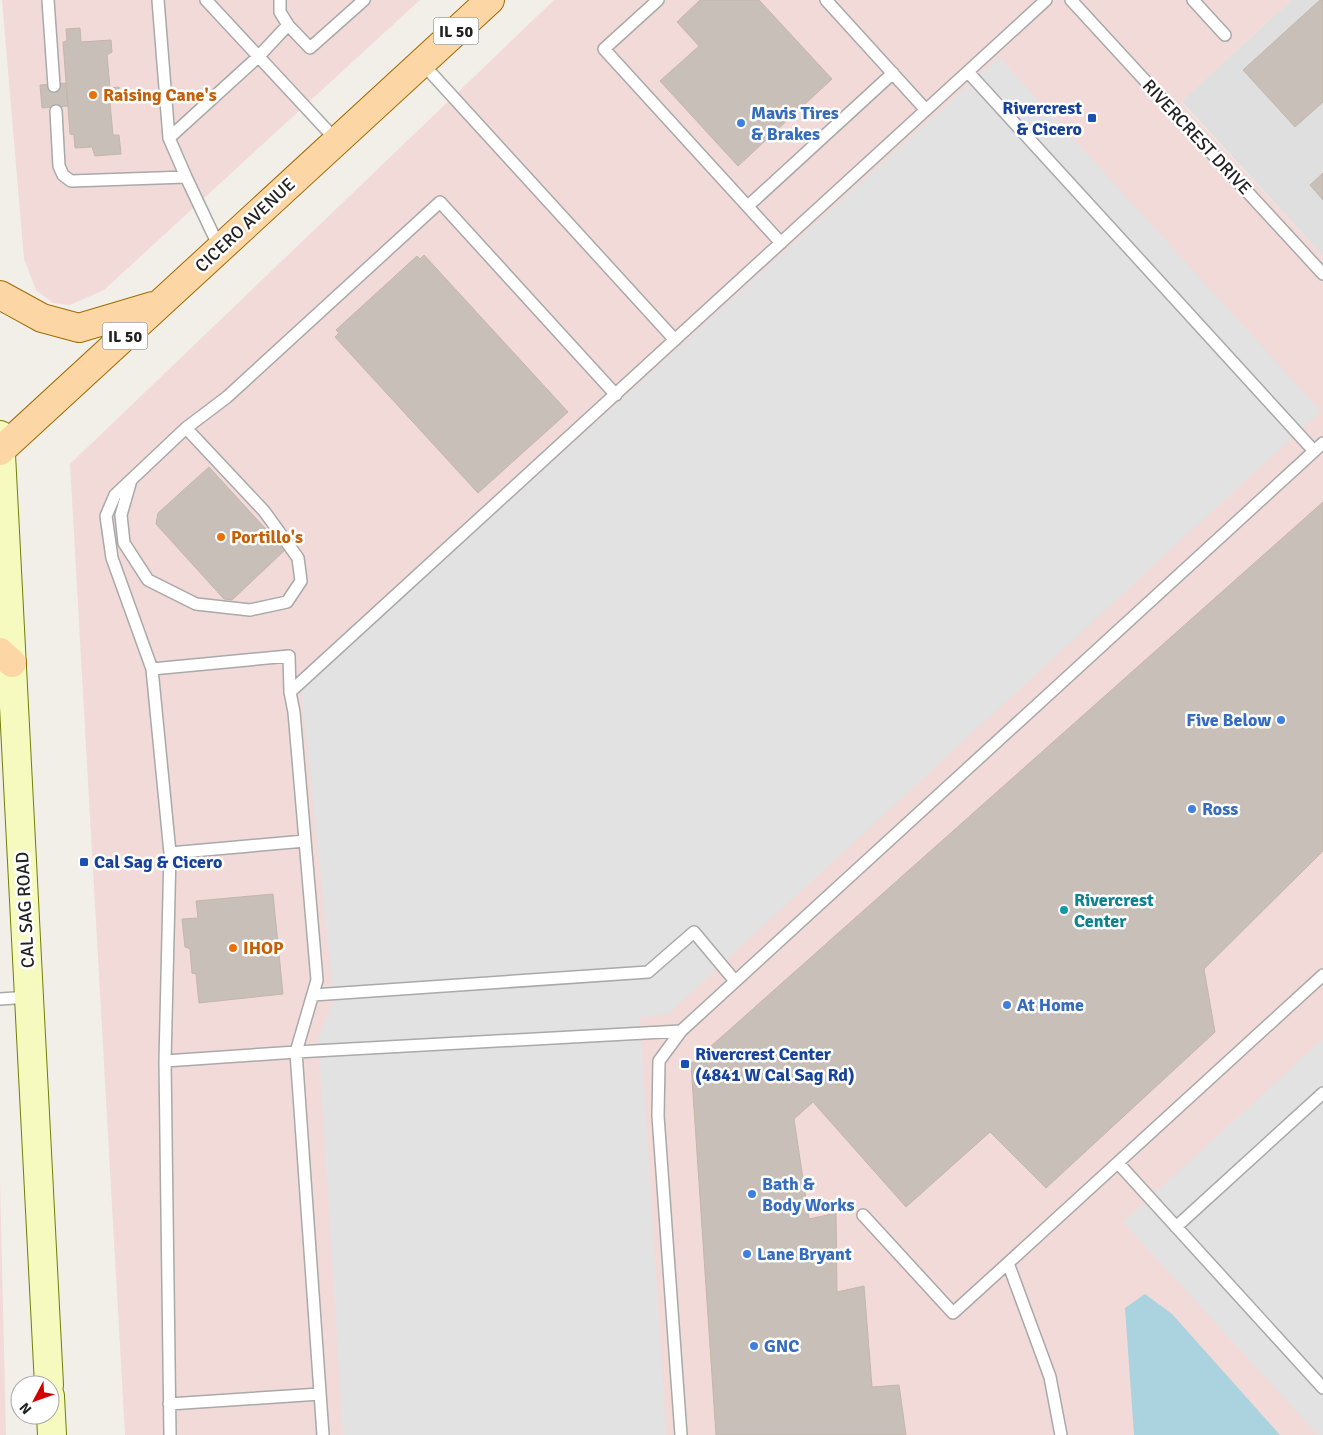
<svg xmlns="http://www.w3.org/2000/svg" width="1323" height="1435" viewBox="0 0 1323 1435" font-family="Signika,sans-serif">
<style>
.residential{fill:#e0dfdf}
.commercial{fill:#f2dad9}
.parking{fill:#e2e2e2}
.water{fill:#aad3df}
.building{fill:#c7bfb8;stroke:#c4b6ab}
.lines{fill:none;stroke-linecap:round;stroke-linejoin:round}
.lane-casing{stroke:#a9a9a9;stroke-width:14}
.secondary-casing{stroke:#707d05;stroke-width:30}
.primary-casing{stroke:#a06b00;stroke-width:30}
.lane{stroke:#fff;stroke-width:11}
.secondary{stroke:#f7fabf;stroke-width:28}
.primary{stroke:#fcd6a4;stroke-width:28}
.food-dot{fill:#e8710a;stroke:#fff;stroke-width:2}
.transit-dot{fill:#1a4fb4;stroke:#fff;stroke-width:2}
.shop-dot{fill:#3f7fe0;stroke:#fff;stroke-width:2}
.culture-dot{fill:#0f9aa8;stroke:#fff;stroke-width:2}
.labels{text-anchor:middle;stroke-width:5;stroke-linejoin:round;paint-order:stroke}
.shield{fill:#fff;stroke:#646464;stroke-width:1}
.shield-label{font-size:16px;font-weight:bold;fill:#222}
.food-label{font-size:18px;font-weight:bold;fill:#c56008;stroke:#fff;text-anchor:start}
.transit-label{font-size:18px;font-weight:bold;fill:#164399;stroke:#fff;text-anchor:start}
.shop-label{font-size:18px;font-weight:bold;fill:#366cbe;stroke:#fff;text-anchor:start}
.street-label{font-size:18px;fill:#222;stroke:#fff}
.culture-label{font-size:18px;font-weight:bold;fill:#0d838f;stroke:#fff;text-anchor:start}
</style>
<rect width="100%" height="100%" fill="#f2efe9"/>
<path class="residential" d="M1291 0H1323V256L1181 101Z"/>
<path class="commercial" d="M2 0H420L104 290 70 305 53 303 36 290 24 259Z
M554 0H1291L1181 102 1323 256V1435H125L70 464Z
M0 1180 6 1435H0Z"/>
<path class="parking" d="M999 57 1321 411 668 1014 640 1018 666 1435H343L318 1038 334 1001 301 690Z
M1323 1039V1435H1318L1123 1222Z"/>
<path class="water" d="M1145 1294 1172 1314 1280 1435H1134L1125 1308Z"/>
<path class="building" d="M700 0H759L832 79 738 166 660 81 699 46 677 22Z
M1320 0H1323V102L1295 127 1243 70Z
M80 28 81 42 111 40 112 52 107 55 110 88 119 87 120 102 110 103 113 135H119L121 154 95 156 92 147 75 148 74 135 70 134 63 42 67 41 66 29Z
M66 83 68 106 42 108 40 85Z
M1323 173V200L1310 185Z
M424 255 568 412 478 493 335 337 339 333 336 330 417 256 420 259Z
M209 467 285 550 232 600 224 599 156 524 158 513Z
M1323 502V851L1204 969 1215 1032 1046 1188 990 1132 906 1207 813 1102 794 1119 809 1219 836 1213 837 1292 864 1286 872 1387 899 1385 906 1435H716L691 1064Z
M273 894 283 994 199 1003 196 974 192 973 190 949 185 947 182 919 198 918 196 901Z"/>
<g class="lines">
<defs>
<path id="lane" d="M48 0 54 86
M158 0 169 138 186 177 220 249
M206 0 337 141
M280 0V12L288 25
M658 0 604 49 781 243
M826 0 926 110
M1071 0 1323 274
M1193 0 1225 35
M422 63 675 340
M968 72 1314 451
M56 111 59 166 63 175 71 181 186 177
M169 138 259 56 288 25 310 48 364 0
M748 206 893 73
M131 480 121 515 124 543 148 580 196 604 250 610 287 602 301 581 298 558 264 511 186 428
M152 669 112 558 106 516 115 495 186 428 227 397 440 202 616 395
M290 692 1046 0
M170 853 305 841
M313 995 648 972 694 932 735 981
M0 999 29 997
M165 1061 296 1052 681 1031
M1118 1163 1323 1388
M863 1215 953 1313 1008 1263
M1176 1227 1323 1093
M169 1404 320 1394
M170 1435 165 1061 170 853 152 669 289 656 290 692 294 712 317 980 296 1052 323 1435
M681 1435 658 1116 659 1061 681 1031 1323 443
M1061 1435 1050 1377 1008 1263 1323 975"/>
<path id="secondary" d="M0 435 49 1385
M50 1396 52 1435"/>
<path id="primary" d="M0 295 42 318 79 328 153 306
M0 451 490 0
M0 652 12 663"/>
</defs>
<use href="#lane" class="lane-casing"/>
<use href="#secondary" class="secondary-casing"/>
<use href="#primary" class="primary-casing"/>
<use href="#lane" class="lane"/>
<use href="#secondary" class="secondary"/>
<use href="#primary" class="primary"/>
</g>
<g class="food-dot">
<circle cx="93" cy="95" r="5"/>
<circle cx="221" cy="537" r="5"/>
<circle cx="233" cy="948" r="5"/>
</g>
<g class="transit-dot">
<rect x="1087" y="113" width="10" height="10" rx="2.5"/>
<rect x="79" y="857" width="10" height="10" rx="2.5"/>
<rect x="680" y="1059" width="10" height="10" rx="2.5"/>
</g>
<g class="shop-dot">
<circle cx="741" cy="123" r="5"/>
<circle cx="1281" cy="720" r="5"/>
<circle cx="1192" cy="809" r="5"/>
<circle cx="1007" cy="1005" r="5"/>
<circle cx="752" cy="1194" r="5"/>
<circle cx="747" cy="1254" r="5"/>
<circle cx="754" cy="1346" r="5"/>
</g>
<circle class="culture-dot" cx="1064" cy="910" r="5"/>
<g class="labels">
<g class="shield">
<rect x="433.5" y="17.5" width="45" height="27" rx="4"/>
<rect x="102.5" y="322.5" width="45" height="27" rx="4"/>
</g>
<g class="shield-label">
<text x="456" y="37">IL 50</text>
<text x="125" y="342">IL 50</text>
</g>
<g class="food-label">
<text x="103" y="101">Raising Cane's</text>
<text x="231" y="543">Portillo's</text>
<text x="243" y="954">IHOP</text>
</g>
<g class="transit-label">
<text x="1082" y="114" text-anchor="end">Rivercrest<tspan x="1082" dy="21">&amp; Cicero</tspan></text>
<text x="94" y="868">Cal Sag &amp; Cicero</text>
<text x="695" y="1060">Rivercrest Center<tspan x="695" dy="21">(4841 W Cal Sag Rd)</tspan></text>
</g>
<g class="shop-label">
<text x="751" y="119">Mavis Tires<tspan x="751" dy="21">&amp; Brakes</tspan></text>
<text x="1271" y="726" text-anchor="end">Five Below</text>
<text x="1202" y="815">Ross</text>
<text x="1017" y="1011">At Home</text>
<text x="762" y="1190">Bath &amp;<tspan x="762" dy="21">Body Works</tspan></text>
<text x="757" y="1260">Lane Bryant</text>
<text x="764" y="1352">GNC</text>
</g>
<g class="street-label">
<text transform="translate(1197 137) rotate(47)" y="6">RIVERCREST DRIVE</text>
<text transform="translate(245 225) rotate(-43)" y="6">CICERO AVENUE</text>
<text transform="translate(25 910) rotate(-93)" y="6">CAL SAG ROAD</text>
</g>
<g class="culture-label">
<text x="1074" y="906">Rivercrest<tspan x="1074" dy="21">Center</tspan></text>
</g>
</g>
<g transform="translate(35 1400) rotate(229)"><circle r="24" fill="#ffffff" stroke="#a7a7a7"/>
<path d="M0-4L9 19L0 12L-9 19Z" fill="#d40000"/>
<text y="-8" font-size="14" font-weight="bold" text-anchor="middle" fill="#222222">N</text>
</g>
</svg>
